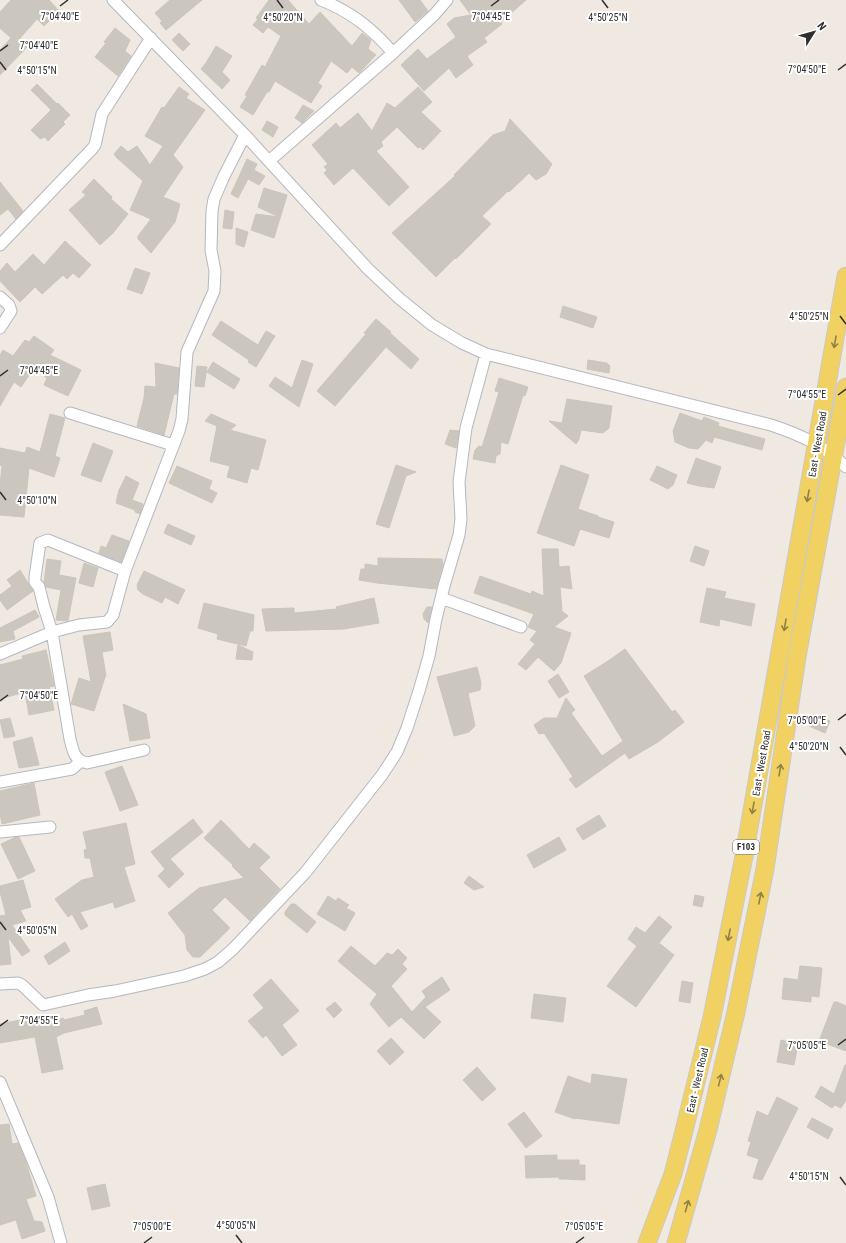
<svg xmlns="http://www.w3.org/2000/svg" width="846" height="1243" viewBox="0 0 846 1243" font-family="'Roboto Condensed',sans-serif">
<style>
.building{fill:#cbc7bf;stroke:#cbc5ba}
.lines{fill:none;stroke-linecap:round;stroke-linejoin:round}
.street-casing{stroke:#b4b7c1;stroke-width:13}
.primary-casing{stroke:#c9c9c9;stroke-width:19}
.street{stroke:#fff;stroke-width:11}
.primary{stroke:#f2d163;stroke-width:17}
.oneway{stroke:#908048}
.ticks{fill:none;stroke:#2e2e2e;stroke-width:1.5}
.labels{text-anchor:middle;stroke-width:4;stroke-linejoin:round;paint-order:stroke}
.shield{fill:#fff;stroke:#6d6d6d;stroke-width:1}
.shield-label{font-size:9px;font-weight:bold;fill:#2e2e2e}
.street-label{font-size:10px;fill:#2e2e2e;stroke:#fff}
.ticks-label{font-size:10px;text-anchor:middle;fill:#2e2e2e;stroke:#fff;stroke-width:4;stroke-linejoin:round;paint-order:stroke}
</style>
<rect width="100%" height="100%" fill="#efe9e1"/>
<path class="building" d="M11 0H49L59 11 44 26 37 19 20 38 28 46 0 75V50L11 38 0 28V12Z
M170 0H202L166 30 160 23 162 21 155 13Z
M269 0H288L309 24 320 12 352 46 362 33 371 40 368 49 376 55 359 73 352 67 347 73 331 61 318 83 322 86 311 103 275 81 269 92H267L253 115 240 107 247 96 245 95 262 65 265 67 281 36 268 27 263 33 253 25 258 19 256 18Z
M399 0H420L428 11 415 22Z
M460 0H526L501 22 502 24 484 38 487 42 467 56 473 65 456 78 449 68 424 91 401 65 418 49 427 59 456 37 447 24 454 18 471 15Z
M115 28 130 40 125 51 131 56 118 76 95 57 106 43 104 42Z
M179 33 190 44 183 51 172 40Z
M216 46 232 56 222 72 230 80 222 89 201 69 206 63Z
M37 84 57 104 58 103 70 115 63 122 65 124 48 141 45 137 40 139 31 130 51 110 31 90Z
M179 87 189 94 186 98 205 110 173 155 183 167 163 197 180 204 175 222 151 253 138 239V236L151 219 130 210 143 181 116 157 114 154 121 146 128 152 137 146 150 165 163 146 145 136 162 107 164 108Z
M418 87 432 102 421 112 441 131 423 150 420 147 418 148 397 127 381 142 383 146 376 151 409 187 389 206 353 168 334 185 324 173 327 170 324 167 328 164 312 145 336 123 340 128 358 113 372 131 387 103 395 108Z
M303 105 314 111 302 123 295 118Z
M510 119 552 164 546 174 536 180 529 173 509 192 508 191 482 216 491 224 456 259 455 258 436 277 392 233 455 176 454 175 493 135 505 131Z
M267 121 278 127 273 137 262 130Z
M247 159 257 164 254 170 265 176 259 185 248 179 238 198 231 194Z
M94 179 112 197 111 199 128 214 113 233 100 245 69 210 86 195 82 192Z
M0 182 23 211 16 219 8 209 0 215Z
M264 188 287 195 274 238 251 230 256 214 279 217 258 207Z
M225 210 234 212 232 229 223 228Z
M236 228 248 232 244 247 236 244Z
M65 241 91 265 79 278 73 273 67 279 63 275 42 294 35 287 20 302 0 281V271L7 263 15 272 33 254 44 265Z
M135 268 150 273 142 294 127 289Z
M563 306 597 317 593 328 560 317Z
M376 319 391 332 390 333 419 359 411 369 386 347 335 406 317 391 366 334 364 333Z
M221 321 258 345 266 331 275 336 256 367 248 362 249 360 212 335Z
M34 336 54 350 50 355 81 370 68 396 44 385 47 378 34 368 21 387 14 382 0 406V355L3 350 13 356 25 340 29 342Z
M302 360 313 364 299 407 269 386 275 377 292 388Z
M588 360 607 363 610 366 609 373 587 369Z
M213 362 240 379 234 389 207 372Z
M155 363 179 368 177 394H174L164 435 137 426 144 398 145 386 156 387Z
M197 366 207 367 204 387 195 386Z
M499 378 528 387 525 396 523 395 508 444 501 442 500 454 496 456 495 463 473 459 475 450 479 446 482 447 499 392 495 391Z
M567 399 612 406 609 428 603 433 581 430 579 439 576 444 549 421 562 423Z
M680 413 702 421 704 417 719 423 718 426 765 439 762 450 714 437 712 443 706 440 698 449 689 448 675 442 673 431Z
M50 414 65 418 55 456 60 458 54 477 29 468 24 517 0 515V485L2 466 0 465V448L25 453 27 447 40 452Z
M211 414 236 425 230 430 266 440 258 470 251 468 247 483 227 477 230 466 210 461 217 426 205 421Z
M450 430 459 431 456 448 445 444Z
M93 443 113 451 101 482 81 475Z
M696 458 721 467 714 488 699 486 687 483Z
M396 465 416 472 406 476 389 528 376 524Z
M561 465 589 475 578 509 598 516V517L614 522 609 538 580 529 574 546 537 533Z
M177 466 212 481 209 489 217 493 212 503 169 483Z
M657 466 677 475 673 485 668 489 650 480Z
M126 476 139 483 132 500 143 504 140 514 135 512V510L116 503 119 490Z
M168 524 195 536 191 545 164 533Z
M112 535 129 541 121 562 99 553 101 546 106 548Z
M695 546 709 551 704 566 690 561Z
M542 549H558L559 567 569 566 572 589 560 587 562 611 568 616 554 627 571 633 561 663 554 671 538 657 526 670 518 664 535 644 530 640 537 631 528 627 534 614 474 593 480 576 531 594 532 591 544 596Z
M378 558 442 559 443 564 436 589 377 583 359 580 361 569H365V564L378 566Z
M47 559 61 561 59 575 76 578 68 621 56 620 61 590 46 587 44 582Z
M84 563 98 568 93 587 79 583Z
M20 570 33 591 7 610 0 600V595L12 586 7 580Z
M144 571 185 590 178 604 165 597 162 603 143 594 138 590 137 585Z
M707 588 726 592 724 598 755 604 751 626 720 619 719 626 700 622Z
M374 598 379 623 344 629 266 631 262 609 294 608V613L337 609 336 607Z
M204 603 254 615 253 631H250L246 646 217 639 218 634 198 628Z
M427 607H432L428 623 424 619 423 614Z
M35 610 39 617 13 631 15 639 0 642V628Z
M110 632 113 650 102 652 106 676 105 677 94 711 71 704 79 678 91 682 83 636Z
M238 645 253 652 252 660 236 659Z
M625 649 672 712 675 710 684 722 658 742 629 759 625 753 576 788 569 779 573 777 544 733 539 734 534 725 544 718H557L566 698 575 710 571 713 602 756 619 744 623 741 584 676 608 661Z
M46 650 54 686 49 687 54 710 29 715 25 692 0 699V665L23 659 22 656Z
M477 667 481 683 480 690 468 693 475 726 469 732 454 736 437 677Z
M558 674 569 692 559 698 548 681Z
M123 704 146 714 150 738 130 741Z
M814 714 830 721 825 733 809 726Z
M10 718 15 736 4 738 0 720Z
M32 737 39 765 19 768 13 742Z
M122 766 138 805 120 811 105 772Z
M34 783 40 815 2 824 0 814V791Z
M599 815 606 826 583 840 576 829Z
M193 819 203 832 170 859 184 874 169 888 158 876 165 869 151 852Z
M221 820 249 849 254 843 270 857 259 868 280 889 250 921 225 897 212 910 230 928 200 957H193L187 950 185 935 168 913 199 888 244 878 232 866 233 865 204 838Z
M126 823 135 864 124 867 135 901 115 908 113 902 80 912 88 926 81 930 72 914 68 917 55 899 82 880 94 877 90 858H85L84 850 87 849 83 832Z
M16 837H19L35 871 18 879 1 844Z
M559 837 566 850 534 868 527 855Z
M469 876 484 887 474 890 464 883Z
M23 880 31 907 20 910 26 921 12 925 30 951 22 956 8 937 11 964 0 965V916L6 915 0 892V886Z
M695 895 704 897 702 907 693 905Z
M328 896 336 901 338 898 349 905 346 908 355 913 345 931 317 914Z
M291 904H295L316 922 307 933 285 915V912Z
M659 916 672 927 659 943 674 955 636 1007 607 986 637 946 628 939 636 927 645 933Z
M65 942 70 951 49 965 44 956Z
M351 946 375 966 387 953 392 955 398 949 407 958 402 964 407 969 391 986 412 1012 426 997 422 991 442 977 450 990 425 1007 441 1022 424 1039 401 1017 389 1027 370 1004 377 994 338 961Z
M800 966 822 968 819 997 811 996V1002L782 999 784 978 798 980Z
M271 979 299 1011 282 1025 297 1045 282 1056 266 1035 263 1038 248 1021 264 1008 253 995Z
M682 981 693 983 690 1003 679 1001Z
M534 994 566 998 563 1022 531 1018Z
M335 1002 342 1010 334 1018 326 1009Z
M834 1002H837L846 1006V1051L819 1041Z
M97 1007 102 1024 64 1033 56 1037 63 1069 42 1073 35 1037 0 1043V1024L41 1016 43 1027 63 1018 64 1020 85 1015 84 1011Z
M391 1038 404 1052 390 1065 377 1051Z
M781 1040 798 1044 794 1065 777 1062Z
M845 1065H846V1100L841 1108 835 1105 832 1108 815 1097 821 1086 834 1094Z
M477 1067 496 1089 482 1101 463 1080Z
M592 1074 627 1079 619 1124 575 1118V1119L555 1112 568 1076 591 1084Z
M777 1097 798 1108 762 1180 753 1178 759 1159 747 1155 751 1142 748 1141 757 1111 768 1116Z
M524 1112 542 1136 526 1148 508 1124Z
M812 1118 833 1129 828 1139 807 1127Z
M9 1124 12 1144 18 1143 26 1162 36 1196 26 1199 34 1221 42 1222 45 1231 22 1239 16 1220 0 1225V1125Z
M557 1155V1160H579V1165H585V1180L565 1179H559V1177L526 1178 525 1156Z
M105 1184 110 1206 92 1210 87 1188Z"/>
<g class="lines">
<defs>
<path id="street" d="M113 0 245 135 368 269 400 299 432 325 462 343 486 354 771 425C801 435 823 445 846 467
M321 0C350 11 373 29 393 53
M269 161 393 53 434 15 447 0
M0 245 92 149 95 145 102 114 151 38
M0 297 9 305 11 311 0 328
M70 413 173 445
M125 571 48 540 40 543 35 577V582L39 587 44 607 52 632 70 739C73 751 74 760 87 763L144 750
M441 598 521 627
M0 654 52 632 79 625 107 622 113 615 125 571 179 431 182 419 187 352 214 291 215 271 211 250 212 211 214 199 224 176 245 135
M0 782 72 769 81 761
M0 832 50 827
M0 984 18 983 22 985 43 1005 88 995 115 991 184 976 205 969 218 962 233 949 305 873 382 775 397 752 407 728 419 691 429 656 436 619 444 586 459 535 461 519 459 482 466 428 486 354
M0 1082 48 1197 61 1243"/>
<path id="primary" d="M647 1243 673 1174 684 1131 712 1017 744 856 846 276
M676 1243 708 1130 736 1012 765 869 797 657 846 387"/>
</defs>
<use href="#street" class="street-casing"/>
<use href="#primary" class="primary-casing"/>
<use href="#street" class="street"/>
<use href="#primary" class="primary"/>
</g>
<defs><path id="oneway-shaft" d="M-6 0H5M1.5-3L5.5 0L1.5 3" fill="none" stroke-width="1.6" stroke-linecap="round" stroke-linejoin="round"/></defs>
<g class="oneway">
<use href="#oneway-shaft" transform="translate(835 342) rotate(100)"/>
<use href="#oneway-shaft" transform="translate(808 496) rotate(100)"/>
<use href="#oneway-shaft" transform="translate(785 625) rotate(100)"/>
<use href="#oneway-shaft" transform="translate(780 770) rotate(-81)"/>
<use href="#oneway-shaft" transform="translate(753 808) rotate(100)"/>
<use href="#oneway-shaft" transform="translate(760 898) rotate(-79)"/>
<use href="#oneway-shaft" transform="translate(729 935) rotate(101)"/>
<use href="#oneway-shaft" transform="translate(720 1080) rotate(-76)"/>
<use href="#oneway-shaft" transform="translate(687 1206) rotate(-74)"/>
</g>
<path class="ticks" d="M277 0 283 8M602 0 608 8M60 6 68 0M491 6 499 0M0 51 8 45M0 62 6 70M838 70 846 64M840 316 846 324M0 376 8 370M838 395 846 389M0 492 6 500M0 701 8 695M838 720 846 714M840 747 846 755M0 922 6 930M0 1026 8 1020M838 1045 846 1039M840 1177 846 1185M236 1235 242 1243M144 1243 152 1237M576 1243 584 1237"/>
<g class="labels">
<rect class="shield" x="733" y="840" width="26" height="14" rx="3"/>
<g class="shield-label">
<text x="746" y="850">F103</text>
</g>
<g class="street-label">
<text transform="translate(817 444) rotate(-80)" y="4">East - West Road</text>
<text transform="translate(761 763) rotate(-80)" y="4">East - West Road</text>
<text transform="translate(697 1080) rotate(-77)" y="4">East - West Road</text>
</g>
</g>
<g class="ticks-label">
<text x="60" y="20">7°04'40"E</text>
<text x="491" y="20">7°04'45"E</text>
<text x="283" y="21">4°50'20"N</text>
<text x="608" y="21">4°50'25"N</text>
<text x="39" y="49">7°04'40"E</text>
<text x="807" y="73">7°04'50"E</text>
<text x="37" y="74">4°50'15"N</text>
<text x="809" y="320">4°50'25"N</text>
<text x="39" y="374">7°04'45"E</text>
<text x="807" y="398">7°04'55"E</text>
<text x="37" y="504">4°50'10"N</text>
<text x="39" y="699">7°04'50"E</text>
<text x="807" y="724">7°05'00"E</text>
<text x="809" y="750">4°50'20"N</text>
<text x="37" y="934">4°50'05"N</text>
<text x="39" y="1024">7°04'55"E</text>
<text x="807" y="1049">7°05'05"E</text>
<text x="809" y="1180">4°50'15"N</text>
<text x="236" y="1229">4°50'05"N</text>
<text x="152" y="1230">7°05'00"E</text>
<text x="584" y="1230">7°05'05"E</text>
</g>
<g transform="translate(814 32) rotate(53)" stroke="#ffffff" stroke-width="3" paint-order="stroke">
<path d="M0-3L7 15L0 10L-7 15Z" fill="#2e2e2e"/>
<text y="-6" font-size="11" font-weight="bold" text-anchor="middle" fill="#2e2e2e">N</text>
</g>
</svg>
